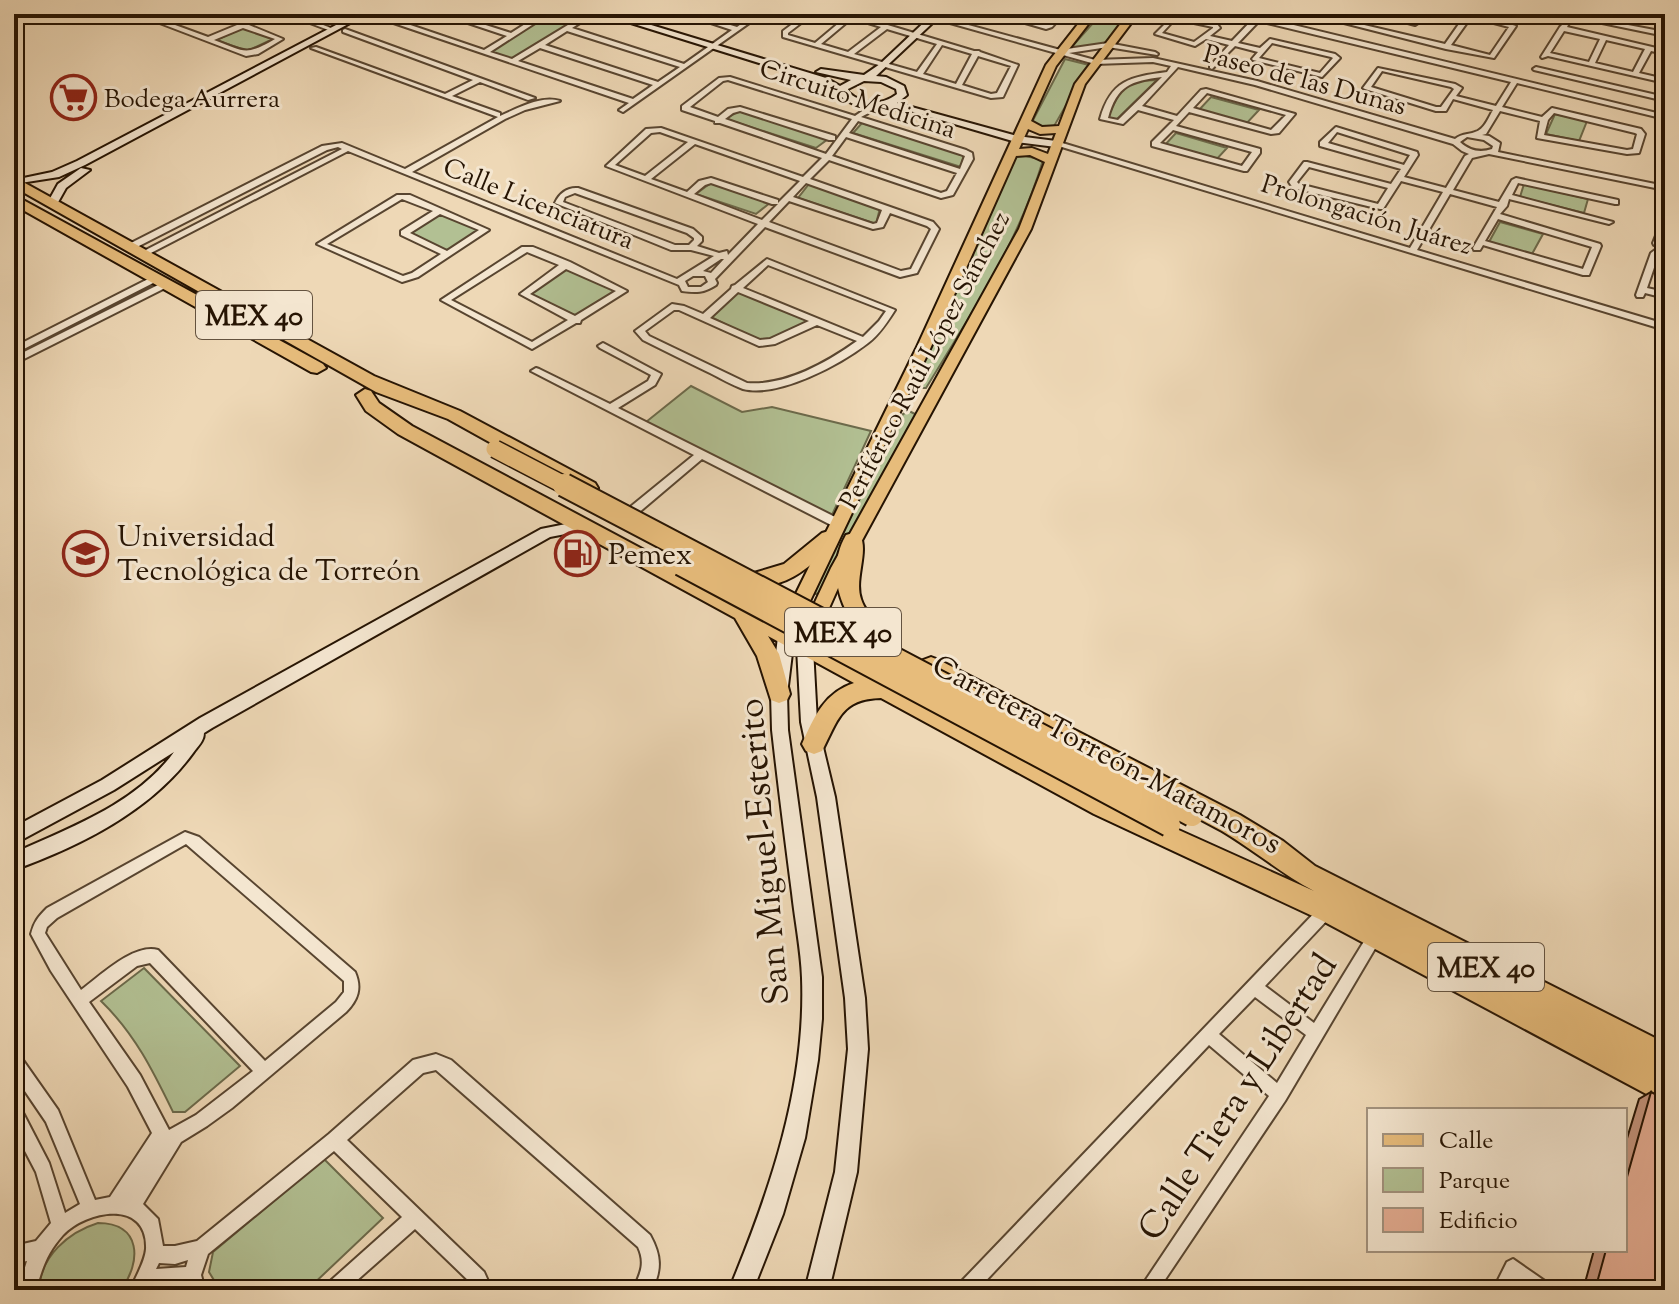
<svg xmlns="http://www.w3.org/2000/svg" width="1679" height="1304" viewBox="0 0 1679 1304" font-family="'Sorts Mill Goudy',serif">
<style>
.green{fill:#b2c093;stroke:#6c6a4b;stroke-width:2}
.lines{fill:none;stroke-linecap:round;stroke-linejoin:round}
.street-casing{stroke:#584530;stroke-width:4}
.secondary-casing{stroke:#261403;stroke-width:4}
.primary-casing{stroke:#261403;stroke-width:4}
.highway-casing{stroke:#261403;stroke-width:4}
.street{fill:#f4e6d0;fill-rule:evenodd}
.secondary{fill:#f4e6d0;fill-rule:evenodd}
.primary{fill:#e7bc7b;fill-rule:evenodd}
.highway{fill:#e7bc7b;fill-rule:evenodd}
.highway-bridge-far1-casing{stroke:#261403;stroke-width:20;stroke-linecap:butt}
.highway-bridge-casing{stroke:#261403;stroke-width:26;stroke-linecap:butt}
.highway-bridge-far1{stroke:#e7bc7b;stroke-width:17}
.highway-bridge{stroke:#e7bc7b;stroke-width:22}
.wall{fill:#c5957e;stroke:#261403;stroke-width:2}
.building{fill:#e5ad93;stroke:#261403;stroke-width:2}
.labels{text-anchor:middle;stroke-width:6;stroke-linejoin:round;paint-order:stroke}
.far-street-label{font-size:26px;fill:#261403;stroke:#f4e6d0}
.far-poi-label{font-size:26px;fill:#261403;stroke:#f4e6d0;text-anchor:start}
.shield{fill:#f4e6d0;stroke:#645340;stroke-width:2}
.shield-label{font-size:28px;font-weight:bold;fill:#261403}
.poi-label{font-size:30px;fill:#261403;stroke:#f4e6d0;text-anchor:start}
.street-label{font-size:30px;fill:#261403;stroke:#f4e6d0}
.near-street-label{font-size:36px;fill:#261403;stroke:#f4e6d0}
</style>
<rect width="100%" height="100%" fill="#eed8b6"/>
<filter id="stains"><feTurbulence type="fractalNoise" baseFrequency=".0025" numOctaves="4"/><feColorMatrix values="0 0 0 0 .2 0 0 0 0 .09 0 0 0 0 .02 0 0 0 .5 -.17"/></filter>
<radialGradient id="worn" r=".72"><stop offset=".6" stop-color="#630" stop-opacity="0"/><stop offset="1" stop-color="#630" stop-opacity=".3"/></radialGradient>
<path class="green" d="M549 14H589L512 59 487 51Z
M1101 14H1130L1106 44 1069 50Z
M243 28 273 39 247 51 216 40Z
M1065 59 1089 65 1053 128 1031 124Z
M1157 80 1116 120 1107 118 1122 87 1138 81Z
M1211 97 1259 110 1246 124 1198 111Z
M739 111 828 139 816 148 726 119Z
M1555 114 1587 121 1579 141 1546 134Z
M862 123 964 154 961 167 853 133Z
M1176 133 1227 148 1215 161 1163 147Z
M1017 154 1043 160C1018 244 971 314 926 388H917L913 385Z
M712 182 771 202 756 214 696 194Z
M809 184 880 208 876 224 798 198Z
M1524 184 1588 199 1584 213 1520 197Z
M439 212 483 230 447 253 406 233Z
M1500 222 1543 234 1532 254 1489 242Z
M567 267 619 290 578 317 527 293Z
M735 291 811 321 770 340H757L709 316Z
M691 386 742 412 772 407 871 431 831 517 646 422Z
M909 411 917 415 821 593 815 594 813 588 903 414Z
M144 968 240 1066 185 1112H173C153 1071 135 1034 101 1001Z
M324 1159 383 1218 307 1290H220L209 1272 213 1252Z
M98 1223C141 1223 142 1261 121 1290H39C40 1256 69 1232 98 1223Z"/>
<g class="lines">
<defs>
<path id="street" d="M136 14H145L208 37 237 25 210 14H219L243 23 265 14H274L249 25 283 39 258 54 246 56ZM243 28 275 39C244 57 245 51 214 40Z
M286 14H295L336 30 331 31Z
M372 14H378L484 50 507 36 441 14H451L511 33 533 19 519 14 537 17 542 14H549L490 52 512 59 586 14H594L572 28 684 64 732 30 684 14H694L737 27 755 14H762L623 112 619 110 629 103 373 16ZM567 31 680 67 658 82 545 45ZM540 48 653 85 633 99 518 61Z
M806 14H813L788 33V35L815 43 846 17 841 14H851L974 51H979L980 52 1018 65 1003 97 991 98 783 37V31ZM852 18 881 27 848 52 821 44ZM887 29 937 44 917 72 854 54ZM942 45 972 54 956 84 923 74ZM978 56 1011 66 997 93 991 94 962 85Z
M918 14H928L1064 51 1067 49 1108 43 1155 52 1158 54 1157 55 1108 47 1069 53 1095 60 1153 58 1257 81 1455 139C1463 133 1467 135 1475 132 1484 130 1489 117 1493 110L1453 99 1446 111H1436L1365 89 1363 88 1378 68 1455 84 1462 88 1456 96 1496 106 1511 82 1259 21 1238 43 1260 48 1270 39 1335 54 1340 58 1322 77 1253 60 1252 59 1258 52 1235 46 1212 69 1210 68V66L1229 45 1206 39 1195 46 1155 34 1174 15 1217 24 1220 28 1210 36 1232 41 1253 19 1237 14H1248L1665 115V119L1517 83 1502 107 1542 117 1552 108 1641 129 1645 134 1639 153 1627 154 1537 138 1540 121 1500 111 1486 134 1482 135 1489 136 1500 143 1498 152 1665 186V190L1489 154 1472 158 1453 190 1499 202 1512 180 1516 178 1618 200V204H1615L1518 183 1512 195 1613 222 1609 224 1509 199 1507 206 1500 214 1600 244 1601 246 1589 275H1583L1483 245 1480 250H1474L1473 248 1497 207 1450 194 1417 250 1665 324V330L1052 144 1059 142 1410 248 1443 192 1401 181 1383 209H1380L1293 188 1289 182 1304 162H1307L1391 184 1401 169 1320 146V142L1336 127 1417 152 1418 155 1404 177 1446 188 1465 156 1469 154 1462 151 1453 144 1255 85 1178 67 1142 106 1177 116 1201 90 1206 89 1295 114 1279 133 1271 134 1189 112 1176 126 1260 149V153L1247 171H1244L1152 146V142L1174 120 1138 110 1123 124 1100 119C1111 80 1130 77 1167 72L1171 66 1153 62 1095 64ZM1175 19 1213 27V28L1194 42 1162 33ZM1272 43 1331 57 1333 58 1320 73 1259 58ZM1382 71 1451 87 1454 89 1441 107H1436L1371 87ZM1162 77 1118 120 1108 118C1117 85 1131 81 1162 77ZM1207 93 1286 115 1271 130 1193 108ZM1554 113 1635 133 1637 134 1633 149 1627 150 1544 135 1548 120ZM1173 130 1252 152 1242 166 1160 143ZM1337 132 1410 155 1404 165 1328 143ZM1467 137 1484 140 1493 146 1492 149C1480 153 1470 151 1460 142ZM1309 167 1388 188 1378 204 1299 184 1297 182ZM1498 219 1592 247 1583 269 1485 241Z
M994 14H1004L1046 25 1057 14H1064L1052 27 1046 29Z
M1297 14H1303L1297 20 1294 18Z
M1375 14H1386L1418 23 1415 25Z
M1466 14H1476L1516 26 1494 58 1446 49 1340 22 1343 20 1445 44ZM1471 17 1509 27 1490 55 1451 45Z
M1570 14 1665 32V36L1573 17Z
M1640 14 1665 17V21L1641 15Z
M1566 21 1569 23 1567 27 1665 50V54L1651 51 1639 73 1665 79V83L1548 56 1542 58 1541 57 1560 27ZM1564 31 1600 39 1589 62 1550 53ZM1606 40 1645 49 1633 72 1595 63Z
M345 29 535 98 528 100 480 82 452 96 500 113V116C518 108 541 95 560 101L525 110 505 119 412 172 677 279 714 256 691 250H671L555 203C559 194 567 187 578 188L693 229 702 237V241L697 246 719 253 727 251 728 255 758 224 606 166 646 129 661 128 803 177 822 158 720 123H715V121L682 110V106L719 78 730 77 855 116 874 103H880V107L861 117 966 150 972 153 973 159 953 195 941 198 829 160 810 179 933 222 939 229 917 273 900 277 765 227 715 279 717 283 716 285C704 293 696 293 682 291L679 285 348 151 147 255 140 253 342 149 338 147 327 150 135 248H129V244L322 146 342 143 405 169 498 117 311 48 316 47 445 94 473 80 343 32V30ZM728 80 852 119 826 154 725 119 733 113 740 111 829 140H835V136L740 107 728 109 718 117 690 107 723 81ZM858 121 960 154 965 156 960 169 849 133ZM660 132 688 142 645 176 615 165 651 133ZM846 137 957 173 947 191 941 193 832 156ZM695 144 800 181 778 203V200L711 178 699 181 687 192 651 179ZM711 183 772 204H778L762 220 694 194 705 185ZM806 183 882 210 877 223 873 224 793 197ZM575 193 687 233 694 238V240L689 245H675L563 202 565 197ZM789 201 873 229 883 227 890 213 927 226 931 229 911 269 901 271 769 222ZM721 259H724L711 273 703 271ZM693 276H705L708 282 701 287H688L685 281Z
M1536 67 1665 97V101L1534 70 1533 69Z
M397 195H410L489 230 418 277 402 282 317 244ZM402 199 433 211 401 231V235L441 254 412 273 403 276 327 244ZM440 214 479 230 447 251 410 233Z
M1662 221H1665V233L1660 245H1654L1653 243Z
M522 247H533L570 262 627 291 581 320 580 323H576L532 349 441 300ZM527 252 559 265 520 294 568 320 532 342 451 300ZM566 269 616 291 575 316 530 294Z
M1655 250 1659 253 1647 288 1665 292V298L1645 293 1643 297H1637L1636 295 1651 253Z
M767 259 895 310C888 321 879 335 868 343 841 364 779 398 743 389 732 385 720 378 710 373 687 362 665 351 643 340L635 331 672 304 684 306 703 314 731 289 732 286 735 285ZM768 265 886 311 879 321 863 337 743 288ZM738 292 809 321 770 339 760 340 710 318ZM674 310H679L759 346 775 344 817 325 857 341C826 363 786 386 747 383L649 336 645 331Z
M156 275 159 276V280L14 354V347Z
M166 281 169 282V286L14 364V357Z
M603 343 661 374 655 385 618 408 841 520 842 523 841 526H833L702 459 637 514H629L628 511 629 508 694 455 531 371 536 368 539 369 610 404 648 381 651 375 600 348 598 346Z
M185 832 199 837 355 972C362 988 358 1000 346 1012L232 1108 207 1126 181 1142 143 1204 158 1219 163 1246H175L197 1241 329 1134 413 1060 436 1054 451 1060 650 1235C661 1255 662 1269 652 1290H633C640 1274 646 1264 638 1247L436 1070 423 1073 347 1140 484 1272 492 1290H474L472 1284 415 1229 346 1290H324L327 1284 402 1217 334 1151 208 1254 201 1275 205 1290H187L186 1284 149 1287 148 1290H130C135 1278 145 1262 146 1249 148 1199 87 1210 63 1235 47 1253 42 1268 36 1290H18L27 1261 14 1264V1246L36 1241 51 1223 36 1172 14 1130V1105L20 1107 49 1163 65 1213 80 1204 46 1122 14 1075V1054L20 1056 58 1110 95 1200 110 1197 152 1133 128 1087 51 971 31 934C34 922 38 917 47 908ZM186 844 344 981V992L336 1002 265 1061 158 950C134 943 100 976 81 990L45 933 47 927 57 918ZM150 963 253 1071 196 1115 169 1130 140 1075 89 1002 137 966ZM188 1260 186 1267 156 1269 159 1263 175 1264Z
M1327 903 1332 905 1334 910 1332 915 1265 986 1314 1023 1371 930 1376 928 1381 930 1383 935 1285 1101 1158 1290H1139L1269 1096 1209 1045 977 1290H956L959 1284 1322 905ZM1255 997 1306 1035 1277 1083 1219 1034Z
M1513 1259 1549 1284 1552 1290H1528L1516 1281 1511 1290H1493L1507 1262Z"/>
<path id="secondary" d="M357 14H367L85 165 59 177 14 184V180L52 172 77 161Z
M602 14H615L826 78 840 86 851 80 816 72 821 69 864 75 880 64 933 14H942L876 76 886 77 904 86 907 95 897 103 1017 136 1056 141 1061 144 1056 147 1016 142 910 111 860 107 845 100 838 93 820 82ZM864 81 881 82 896 89 897 94C881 106 863 105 848 92V89Z
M81 168 90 170 66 188 57 204H49L48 202 58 184Z
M581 521 586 522 588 526 586 530 550 537 212 728 204 733C204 741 198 746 193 753 151 811 80 846 14 870V853C71 827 136 804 174 752L114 790 14 844V827L102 780 200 718 541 529Z
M786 631 794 637 787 694 788 730 822 977V1019L818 1060 805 1138 783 1214 753 1290H729C770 1191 806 1087 802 978 801 950 795 921 792 893 785 839 778 784 772 730L771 694 778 637Z
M805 642 811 644 813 648 817 722 835 797 865 998 868 1049 857 1172 829 1290H805L835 1172 848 1049 845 998 817 797 801 722 797 648 799 644Z"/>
<path id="primary" d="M1086 14H1096L1056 66 1031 121 1042 127 1059 126 1075 84 1128 14H1138L1085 84 1031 229 847 568 817 635H805L802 630 831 568 1019 229 1045 162 1030 155 1016 156 930 349 801 620 798 625H786L783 620 916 349 1046 65ZM1028 129 1040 134 1056 133 1048 154 1032 148 1019 149Z"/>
<path id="highway" d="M14 177 374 376 460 411 595 483 598 488 588 495 581 493 448 419 376 392 14 187Z
M14 195 323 364 326 368 317 373 311 372 14 205Z
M365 389 371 391 379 403 412 426 1112 800 1314 891C1282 874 1254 850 1222 831L923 672 920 666 923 660 931 657 939 660 1240 815 1283 841 1315 866 1665 1043V1072L1655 1068 1665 1073V1104L1319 919 1094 814 881 698C841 699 838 720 822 751L814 754 806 751 802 744C814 717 824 693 854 683L768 636 779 654 790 694 787 700 779 703 771 700 757 656 735 618 398 434 366 411 356 395Z
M829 531 836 533 839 538 836 543C815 561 785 593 754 583L751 578 754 573 784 564 822 533Z
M853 533 860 535C869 552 854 579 861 599 867 619 889 626 898 643L895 649C882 653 876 647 868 639 839 613 826 570 846 535Z"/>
</defs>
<use href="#street" class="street-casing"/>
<use href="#secondary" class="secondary-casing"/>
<use href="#primary" class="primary-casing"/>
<use href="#highway" class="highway-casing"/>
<use href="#street" class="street"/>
<use href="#secondary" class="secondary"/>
<use href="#primary" class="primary"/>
<use href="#highway" class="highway"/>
<defs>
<path id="highway-bridge-far1" d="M495 449 568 487"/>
<path id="highway-bridge" d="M564 485 1192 815
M681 564 1169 825"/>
</defs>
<use href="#highway-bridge-far1" class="highway-bridge-far1-casing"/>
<use href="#highway-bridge" class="highway-bridge-casing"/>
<use href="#highway-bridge-far1" class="highway-bridge-far1"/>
<use href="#highway-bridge" class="highway-bridge"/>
</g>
<path class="wall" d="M1651 1092 1665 1290H1583L1594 1250H1625V1145L1639 1099Z"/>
<path class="building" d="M1651 1092 1665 1099V1290H1595L1606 1250H1625V1184Z"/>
<defs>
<symbol id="supermarket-ring" viewBox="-11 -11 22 22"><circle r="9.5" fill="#f4e6d0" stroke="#8f2418" stroke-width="1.5"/><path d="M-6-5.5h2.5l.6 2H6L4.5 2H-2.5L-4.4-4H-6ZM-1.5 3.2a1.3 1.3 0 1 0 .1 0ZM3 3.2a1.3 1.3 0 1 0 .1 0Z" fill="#8f2418"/></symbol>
<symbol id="university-ring" viewBox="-11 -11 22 22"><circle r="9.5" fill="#f4e6d0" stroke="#8f2418" stroke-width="1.5"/><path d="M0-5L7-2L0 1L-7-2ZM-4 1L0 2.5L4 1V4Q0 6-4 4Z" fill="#8f2418"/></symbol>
<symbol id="fuel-ring" viewBox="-11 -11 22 22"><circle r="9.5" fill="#f4e6d0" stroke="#8f2418" stroke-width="1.5"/><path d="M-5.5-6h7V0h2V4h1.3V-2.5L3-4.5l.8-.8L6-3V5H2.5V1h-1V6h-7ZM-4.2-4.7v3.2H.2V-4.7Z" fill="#8f2418"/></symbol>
</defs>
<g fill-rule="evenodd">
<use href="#supermarket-ring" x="48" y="72" width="51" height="51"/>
<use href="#university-ring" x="60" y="528" width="51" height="51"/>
<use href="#fuel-ring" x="552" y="528" width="51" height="51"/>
</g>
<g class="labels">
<g class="far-street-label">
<text transform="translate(1305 79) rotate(15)" y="9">Paseo de las Dunas</text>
<text transform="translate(858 98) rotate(18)" y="9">Circuito Medicina</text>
<text transform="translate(539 203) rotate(22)" y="9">Calle Licenciatura</text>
<text transform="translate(1367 214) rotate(17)" y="9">Prolongación Juárez</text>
<text transform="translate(924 360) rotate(-62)" y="9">Periférico Raúl López Sánchez</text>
</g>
<g class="far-poi-label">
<text x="104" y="107">Bodega Aurrera</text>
</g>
<g class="shield">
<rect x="196" y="291" width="116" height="48" rx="6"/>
<rect x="785" y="608" width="116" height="48" rx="6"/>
<rect x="1428" y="943" width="116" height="48" rx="6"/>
</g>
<g class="shield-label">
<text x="254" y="325">MEX 40</text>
<text x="843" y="642">MEX 40</text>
<text x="1486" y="977">MEX 40</text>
</g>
<g class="poi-label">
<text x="117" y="546">Universidad<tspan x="117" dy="34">Tecnológica de Torreón</tspan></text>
<text x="608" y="564">Pemex</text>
</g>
<g class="street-label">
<text transform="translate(1107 754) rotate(28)" y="10">Carretera Torreón-Matamoros</text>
</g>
<g class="near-street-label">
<text transform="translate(762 852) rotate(-95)" y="13">San Miguel-Esterito</text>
<text transform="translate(1236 1096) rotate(-57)" y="13">Calle Tiera y Libertad</text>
</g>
</g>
<rect width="1679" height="1304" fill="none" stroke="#eed8b6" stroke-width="48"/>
<rect x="16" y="16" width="1647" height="1272" fill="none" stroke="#261403" stroke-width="4"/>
<rect x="24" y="24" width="1631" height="1256" fill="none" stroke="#261403" stroke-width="2"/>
<rect x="1367" y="1108" width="260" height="144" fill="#f4e6d0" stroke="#a2927e" stroke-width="2"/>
<rect x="1383" y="1134" width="40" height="12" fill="#e7bc7b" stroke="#a2927e" stroke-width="2"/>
<text x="1439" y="1148" font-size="24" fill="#261403">Calle</text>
<rect x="1383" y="1168" width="40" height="24" fill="#b2c093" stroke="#a2927e" stroke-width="2"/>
<text x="1439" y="1188" font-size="24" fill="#261403">Parque</text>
<rect x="1383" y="1208" width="40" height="24" fill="#e5ad93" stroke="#a2927e" stroke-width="2"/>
<text x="1439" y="1228" font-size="24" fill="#261403">Edificio</text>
<rect width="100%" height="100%" filter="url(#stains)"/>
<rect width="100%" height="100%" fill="url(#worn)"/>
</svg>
